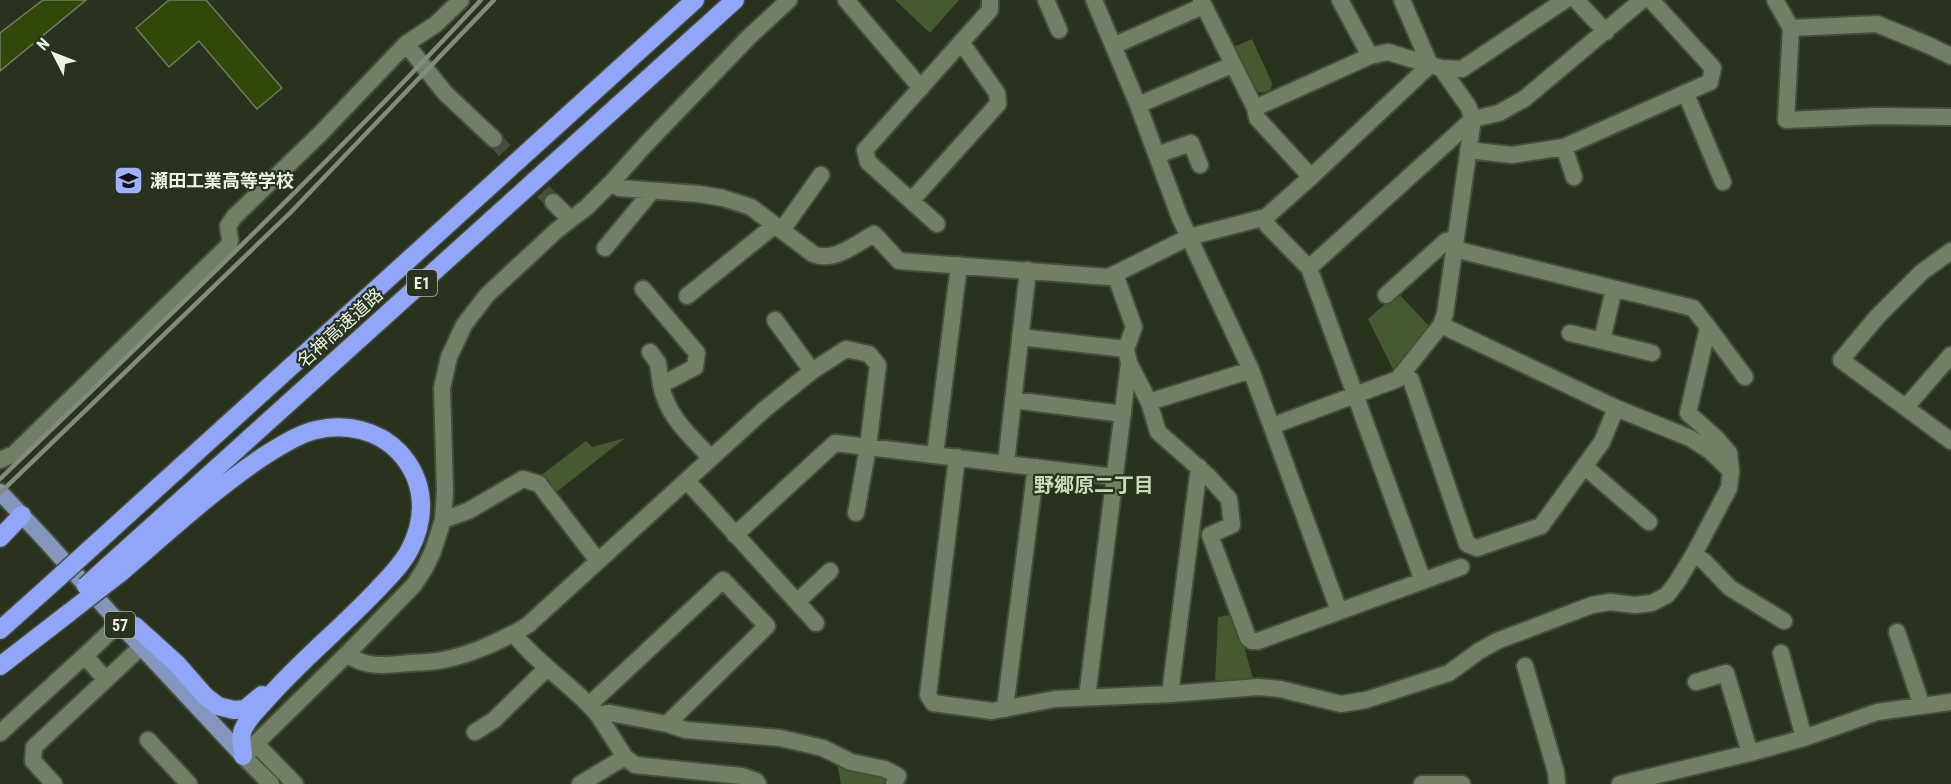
<svg xmlns="http://www.w3.org/2000/svg" width="1951" height="784" viewBox="0 0 1951 784" font-family="'Roboto Condensed','Noto Sans JP',sans-serif">
<style>
.green{fill:#465a2f}
.building{fill:#304908;stroke:#707d64;stroke-width:1.5}
.lines{fill:none;stroke-linecap:round;stroke-linejoin:round}
.minor-tunnel{stroke:#454f3a;stroke-width:16;stroke-dasharray:16 8;stroke-linecap:butt}
.minor-casing{stroke:#454e3b;stroke-width:20}
.tertiary-casing{stroke:#454e3b;stroke-width:20}
.primary-casing{stroke:#454e3b;stroke-width:20}
.motorway-casing{stroke:#454e3b;stroke-width:21}
.minor{stroke:#727f66;stroke-width:16}
.tertiary{stroke:#727f66;stroke-width:16}
.primary{stroke:#8596be;stroke-width:16}
.motorway{stroke:#91a6f9;stroke-width:18}
.rail{stroke:#838c7a;stroke-width:4.5}
.motorway-bridge-casing{stroke:#454e3b;stroke-width:21;stroke-linecap:butt}
.motorway-bridge{stroke:#91a6f9;stroke-width:18}
.labels{text-anchor:middle;stroke-width:4.5;stroke-linejoin:round;paint-order:stroke}
.shield{fill:#28321c;stroke:#b0b9a9;stroke-width:1.5}
.shield-label{font-size:16px;font-weight:bold;fill:#ebf3e5}
.poi-label{font-size:18px;font-weight:bold;fill:#ebf3e5;stroke:#28321c;text-anchor:start}
.street-label{font-size:18px;fill:#ebf3e5;stroke:#28321c}
.neighbourhood-label{font-size:20px;font-weight:bold;fill:#cad8bc;stroke:#28321c}
</style>
<rect width="100%" height="100%" fill="#28321c"/>
<path class="green" d="M895 0H959L930 33Z
M1252 39 1272 83 1271 89C1266 92 1262 94 1257 91 1248 84 1239 58 1234 47Z
M1398 293 1429 326 1395 373 1368 319Z
M625 438 554 494 540 476 586 441 592 447Z
M1235 614 1254 682 1215 684 1218 617Z
M837 764 890 777 886 784H841Z"/>
<path class="building" d="M43 0H86L0 71V33Z
M169 0H206L282 88 257 109 199 41 169 67 136 28Z"/>
<g class="lines">
<path class="minor-tunnel" d="M494 139 553 202"/>
<defs>
<path id="minor" d="M846 0 921 88
M1046 0 1059 30
M1094 0 1138 105 1180 218 1251 370 1339 611
M1201 0 1255 108 1257 118 1311 177
M1340 0 1370 56
M1576 0 1606 32
M1775 0 1791 28 1877 24 1928 45 1951 56
M1791 28 1786 120 1877 116 1951 117
M406 44 445 93 494 139
M1113 46 1203 6
M1441 68 1462 69 1565 0
M1686 94 1723 182
M1138 105 1232 65
M1255 108 1370 56 1388 52 1441 68 1468 106 1473 119 1445 314 1441 325 1398 379 1272 426
M1564 147 1574 177
M1468 150 1512 155 1564 147 1710 82 1713 68 1651 0
M1157 155 1191 143 1200 165
M611 183 619 188 699 194 723 198 751 207 813 254C833 263 856 244 874 234L899 261 1108 277 1115 274 1189 237 1266 217 1311 177 1430 65 1402 0
M911 201 998 104 997 93 961 42
M553 202 570 219
M1266 217 1267 225 1309 268 1423 581
M937 224 868 162 865 150 990 10V0
M782 230 821 175
M605 248 652 191
M1454 249 1693 308 1708 327 1688 413 1716 438 1729 453 1731 471
M1951 251 1922 272 1877 317 1841 360 1951 441
M1309 268 1473 119 1499 113 1524 99 1642 0
M643 289 697 353 695 367 661 385C667 416 690 436 711 458
M1386 295 1446 241 1455 239
M687 296 775 225
M775 320 812 371
M1708 327 1745 377
M1570 333 1652 353
M1020 337 1126 349
M1602 340 1614 289
M650 352 658 363 661 385
M1129 363 1149 402 1158 432 1208 476 1229 499 1232 525 1210 535 1248 638 1252 641H1258L1461 567
M1403 373 1411 380 1467 544 1477 548 1541 526 1602 442 1616 408
M1013 400 1123 414
M1149 402 1251 370
M1906 407 1951 355
M935 455 959 265
M957 457 928 695 933 703 992 711 1055 699 1170 694 1258 687 1280 689 1341 704 1366 700 1449 673 1479 651 1497 641 1592 605 1610 602 1635 605 1652 603 1667 595 1677 582 1694 554 1729 488 1731 471 1710 451 1690 438 1616 408 1441 325
M0 460 14 454 229 245 230 240 228 226 234 217 320 134 406 44 436 24 461 0
M1006 463 1028 270
M1585 467 1649 522
M687 481 816 623
M443 520 468 511 523 479 539 484 598 561
M735 535 835 443 1115 477
M1694 554 1705 562 1730 588 1784 621
M797 602 830 571
M1897 632 1922 706
M514 634C538 665 573 685 598 715L610 713 667 724 686 730 780 738 823 748 851 762 885 769 898 776 894 784
M1781 653 1804 738
M347 654C366 669 388 665 409 663 416 662 422 663 428 662 460 660 500 642 528 625L765 409 812 371 846 349 869 354 878 365 868 447 856 513
M85 656 106 680
M1525 666 1556 772 1557 784
M1696 682 1726 673 1750 753
M1170 694 1199 467
M1087 697 1129 363 1126 349 1134 327 1115 274
M589 705 723 580 767 626 667 724
M1005 709 1036 467
M598 715 625 757 635 765 742 776 756 781 758 784
M475 732 494 720 547 668
M0 733 91 650 119 623
M148 740 189 784
M256 744 295 784
M243 756 347 654 414 585 425 568 433 551 443 520 445 491 442 388 449 357 464 325 487 295 557 230 587 207 611 183 646 144 749 37 789 0
M54 784 33 761 34 747 141 647
M580 784 625 757
M1422 784H1462
M1620 784 1750 753 1804 738 1877 712 1951 702"/>
<path id="tertiary" d="M243 756 271 784"/>
<path id="primary" d="M0 492 47 542 119 623 243 756"/>
<path id="motorway" d="M0 538 22 515
M91 548 695 0
M109 565 735 0
M119 574C167 533 214 489 267 454 282 445 299 434 316 430 346 423 378 430 399 452 425 480 427 516 410 549 402 565 388 578 376 591 340 629 300 661 266 700 258 709 245 721 242 733 240 739 243 749 243 756
M119 623 135 626 177 664 205 696 218 706 234 710 245 709 262 695
M0 630 47 588
M0 666 70 612"/>
</defs>
<use href="#minor" class="minor-casing"/>
<use href="#tertiary" class="tertiary-casing"/>
<use href="#primary" class="primary-casing"/>
<use href="#motorway" class="motorway-casing"/>
<use href="#minor" class="minor"/>
<use href="#tertiary" class="tertiary"/>
<use href="#primary" class="primary"/>
<use href="#motorway" class="motorway"/>
<path class="rail" d="M0 479C163 322 327 166 481 0
M0 493 291 212 494 0"/>
<defs>
<path id="motorway-bridge" d="M86 586 109 565
M47 588 91 548
M70 612 119 574"/>
</defs>
<use href="#motorway-bridge" class="motorway-bridge-casing"/>
<use href="#motorway-bridge" class="motorway-bridge"/>
</g>
<defs>
<symbol id="school-square" viewBox="-11 -11 22 22"><rect x="-9" y="-9" width="18" height="18" rx="4" fill="#9fb3fd" stroke="#28321c"/><path d="M0-5L7-2L0 1L-7-2ZM-4 1L0 2.5L4 1V4Q0 6-4 4Z" fill="#111"/></symbol>
</defs>
<g fill-rule="evenodd">
<use href="#school-square" x="112" y="164" width="33" height="33"/>
</g>
<g class="labels">
<g class="shield">
<rect x="407" y="270" width="30" height="26" rx="4.5"/>
<rect x="105" y="612" width="30" height="26" rx="4.5"/>
</g>
<g class="shield-label">
<text x="422" y="289">E1</text>
<text x="120" y="631">57</text>
</g>
<g class="poi-label">
<text x="150" y="187">瀬田工業高等学校</text>
</g>
<g class="street-label">
<text transform="translate(340 328) rotate(-42)" y="6">名神高速道路</text>
</g>
<g class="neighbourhood-label">
<text x="1094" y="492">野郷原二丁目</text>
</g>
</g>
<g transform="translate(54 54) rotate(312)" stroke="#28321c" stroke-width="4.5" paint-order="stroke">
<path d="M0-4.5L10 22L0 15L-10 22Z" fill="#ebf3e5"/>
<text y="-9" font-size="16" font-weight="bold" text-anchor="middle" fill="#ebf3e5">N</text>
</g>
</svg>
